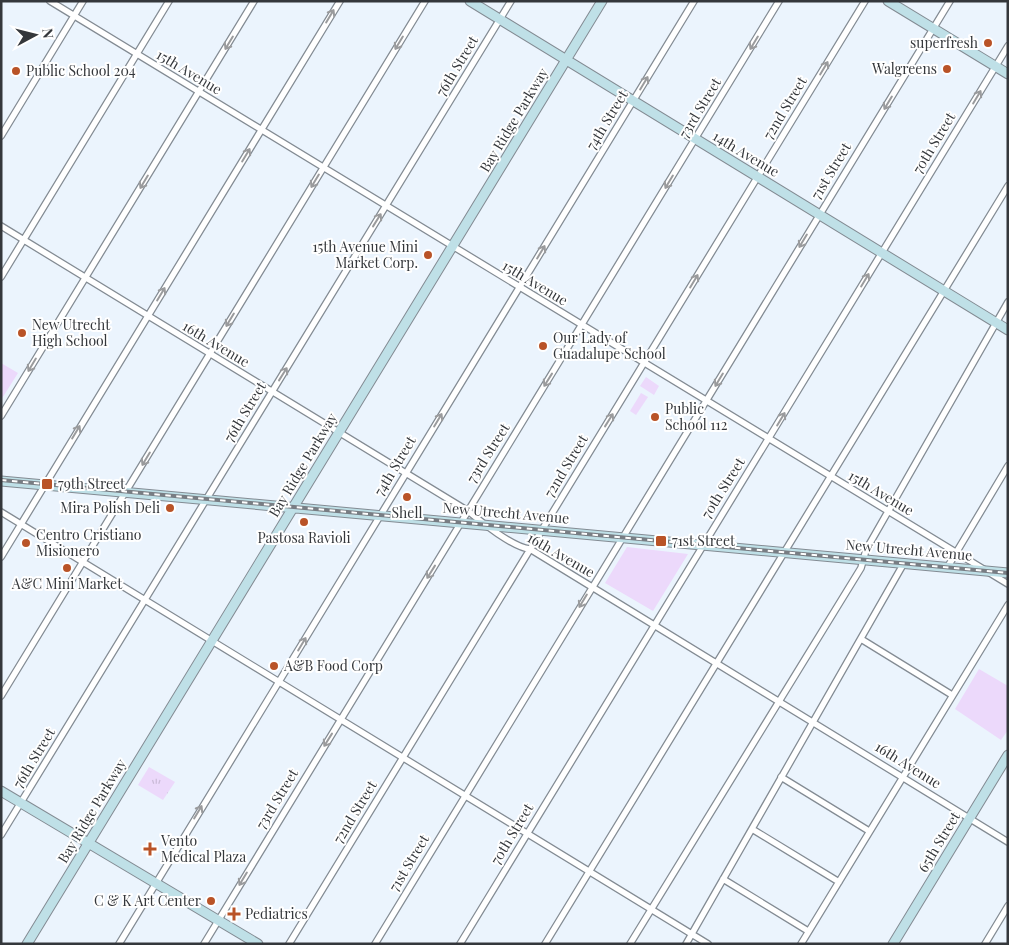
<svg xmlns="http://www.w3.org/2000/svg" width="1009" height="945" viewBox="0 0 1009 945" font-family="'Playfair Display',serif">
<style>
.grass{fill:url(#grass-tufts)}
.park{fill:#ecd9fb}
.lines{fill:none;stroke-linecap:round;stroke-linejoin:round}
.street-casing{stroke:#838b93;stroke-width:8}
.secondary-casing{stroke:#838b93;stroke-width:11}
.street{stroke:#fff;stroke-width:5.5}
.secondary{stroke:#bfe0e7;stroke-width:9}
.rail-casing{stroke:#787d83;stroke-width:4}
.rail{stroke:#fff;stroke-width:2;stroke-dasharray:5.5;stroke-linecap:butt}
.oneway{stroke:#9a9b9d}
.poi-dot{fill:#b95327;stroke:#fff;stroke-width:2}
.labels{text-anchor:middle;stroke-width:4;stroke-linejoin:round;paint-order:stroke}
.poi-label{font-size:14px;fill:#34373b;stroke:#fff;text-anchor:start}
.street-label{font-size:14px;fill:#34373b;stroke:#fff}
</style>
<defs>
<pattern id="grass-tufts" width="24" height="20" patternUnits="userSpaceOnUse" patternTransform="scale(1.25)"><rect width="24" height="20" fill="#ecd9fb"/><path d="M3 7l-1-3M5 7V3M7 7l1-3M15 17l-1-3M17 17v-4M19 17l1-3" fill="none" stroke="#cbbbd8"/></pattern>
</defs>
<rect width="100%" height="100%" fill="#ebf4fd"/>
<path class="grass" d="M149 767 175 782 163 800 138 785Z"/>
<path class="park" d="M1 363 18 373 1 400Z
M646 377 659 386 654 395 640 386Z
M641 393 648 397 636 415 630 411Z
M627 547 688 554 653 611 605 583Z
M979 669 1008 686V730L1001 740 955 709Z"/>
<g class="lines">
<defs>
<path id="street" d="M50 1 1008 584
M1 136 83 1
M1 226 468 511C481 522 514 548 530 549L1008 842
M1 277 169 1
M1 416 254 1
M1 512 708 944
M1 557 340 1
M947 568 1008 466
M861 639 952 695
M1 696 425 1
M781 777 869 831
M752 829 839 882
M1 835 511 1
M723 879 808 931
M119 944 694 1
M204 944 779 1
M289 944 865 1
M375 944 950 1
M460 944 1008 46
M545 944 1008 186
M630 944 861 568 866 550 1008 302
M686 944 904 563
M801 944 1008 605
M985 944 1008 906"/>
<path id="secondary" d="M470 1 1008 330
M888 1 1008 74
M1 481 1008 573
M1 791 258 944
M27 944 602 1
M893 944 1008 755"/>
</defs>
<use href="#street" class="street-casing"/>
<use href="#secondary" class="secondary-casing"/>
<use href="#street" class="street"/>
<use href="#secondary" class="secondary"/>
<defs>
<path id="rail" d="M1 480 1008 573"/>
</defs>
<use href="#rail" class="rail-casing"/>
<use href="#rail" class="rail"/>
</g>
<defs><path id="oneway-shaft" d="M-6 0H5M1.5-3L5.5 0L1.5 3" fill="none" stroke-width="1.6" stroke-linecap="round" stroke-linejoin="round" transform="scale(1.25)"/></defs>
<g class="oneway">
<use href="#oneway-shaft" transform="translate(330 16) rotate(-59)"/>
<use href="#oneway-shaft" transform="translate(229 43) rotate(121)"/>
<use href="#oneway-shaft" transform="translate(399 43) rotate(121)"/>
<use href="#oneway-shaft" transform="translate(754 43) rotate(121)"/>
<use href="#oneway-shaft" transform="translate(824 68) rotate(-59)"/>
<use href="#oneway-shaft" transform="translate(644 83) rotate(-59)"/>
<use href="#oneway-shaft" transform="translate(977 97) rotate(-59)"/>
<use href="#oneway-shaft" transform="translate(888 103) rotate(121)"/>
<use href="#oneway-shaft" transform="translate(246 155) rotate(-59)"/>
<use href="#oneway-shaft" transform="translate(315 181) rotate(121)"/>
<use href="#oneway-shaft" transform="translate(144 182) rotate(121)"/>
<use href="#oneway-shaft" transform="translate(669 182) rotate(121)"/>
<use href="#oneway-shaft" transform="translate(377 220) rotate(-58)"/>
<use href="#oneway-shaft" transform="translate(803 241) rotate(121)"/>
<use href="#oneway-shaft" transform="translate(541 252) rotate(-59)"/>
<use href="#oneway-shaft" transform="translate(865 280) rotate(-59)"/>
<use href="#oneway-shaft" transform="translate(694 281) rotate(-59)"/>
<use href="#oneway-shaft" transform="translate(161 294) rotate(-59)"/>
<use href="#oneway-shaft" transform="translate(230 320) rotate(121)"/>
<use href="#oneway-shaft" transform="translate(32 365) rotate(121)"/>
<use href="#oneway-shaft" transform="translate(283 374) rotate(-58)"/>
<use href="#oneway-shaft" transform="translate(548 380) rotate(122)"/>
<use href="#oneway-shaft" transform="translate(719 380) rotate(121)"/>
<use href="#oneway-shaft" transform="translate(781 419) rotate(-59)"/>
<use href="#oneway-shaft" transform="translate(438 420) rotate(-59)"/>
<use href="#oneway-shaft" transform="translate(609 420) rotate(-58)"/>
<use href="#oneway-shaft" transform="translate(76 432) rotate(-59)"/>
<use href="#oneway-shaft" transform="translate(146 459) rotate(121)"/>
<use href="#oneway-shaft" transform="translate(431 572) rotate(122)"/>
<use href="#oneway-shaft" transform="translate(583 601) rotate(121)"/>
<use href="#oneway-shaft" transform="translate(302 644) rotate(-59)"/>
<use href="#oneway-shaft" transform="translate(328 740) rotate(122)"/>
<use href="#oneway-shaft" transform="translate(198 812) rotate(-59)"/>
<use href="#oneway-shaft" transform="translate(243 879) rotate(121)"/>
</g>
<g class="poi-dot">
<circle cx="988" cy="43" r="5"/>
<circle cx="947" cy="69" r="5"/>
<circle cx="16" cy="71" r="5"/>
<circle cx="428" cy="255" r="5"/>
<circle cx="22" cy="333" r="5"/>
<circle cx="543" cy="346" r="5"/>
<circle cx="655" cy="417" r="5"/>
<rect x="41" y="478" width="12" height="12" rx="2.5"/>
<circle cx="407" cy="497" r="5"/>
<circle cx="170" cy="508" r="5"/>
<circle cx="304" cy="522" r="5"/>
<rect x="655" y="535" width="12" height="12" rx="2.5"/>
<circle cx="26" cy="543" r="5"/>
<circle cx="67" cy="568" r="5"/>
<circle cx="274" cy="666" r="5"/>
<path d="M147.5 841.5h5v5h5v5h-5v5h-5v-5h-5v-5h5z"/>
<circle cx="211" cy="901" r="5"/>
<path d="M231.5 906.5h5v5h5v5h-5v5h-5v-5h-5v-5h5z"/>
</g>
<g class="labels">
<g class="poi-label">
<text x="978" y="48" text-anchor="end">superfresh</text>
<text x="937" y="74" text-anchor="end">Walgreens</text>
<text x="26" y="76">Public School 204</text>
<text x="418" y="252" text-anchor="end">15th Avenue Mini<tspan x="418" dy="16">Market Corp.</tspan></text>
<text x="32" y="330">New Utrecht<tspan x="32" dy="16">High School</tspan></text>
<text x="553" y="343">Our Lady of<tspan x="553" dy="16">Guadalupe School</tspan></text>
<text x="665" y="414">Public<tspan x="665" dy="16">School 112</tspan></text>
<text x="58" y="489">79th Street</text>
<text x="160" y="513" text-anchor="end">Mira Polish Deli</text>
<text x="407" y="518" text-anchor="middle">Shell</text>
<text x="36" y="540">Centro Cristiano<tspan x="36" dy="16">Misionero</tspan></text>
<text x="304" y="543" text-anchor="middle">Pastosa Ravioli</text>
<text x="672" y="546">71st Street</text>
<text x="67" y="589" text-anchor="middle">A&amp;C Mini Market</text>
<text x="284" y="671">A&amp;B Food Corp</text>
<text x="161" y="846">Vento<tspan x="161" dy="16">Medical Plaza</tspan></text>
<text x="201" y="906" text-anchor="end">C &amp; K Art Center</text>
<text x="245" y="919">Pediatrics</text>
</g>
<g class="street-label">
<text transform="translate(457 66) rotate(-59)" y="5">76th Street</text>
<text transform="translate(189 72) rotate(31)" y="5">15th Avenue</text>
<text transform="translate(700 108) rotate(-59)" y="5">73rd Street</text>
<text transform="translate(785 108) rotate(-59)" y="5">72nd Street</text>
<text transform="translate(514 120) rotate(-59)" y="5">Bay Ridge Parkway</text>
<text transform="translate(607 120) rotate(-59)" y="5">74th Street</text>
<text transform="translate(934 143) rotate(-59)" y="5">70th Street</text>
<text transform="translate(746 154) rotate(31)" y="5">14th Avenue</text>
<text transform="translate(831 171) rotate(-59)" y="5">71st Street</text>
<text transform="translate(535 283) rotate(31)" y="5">15th Avenue</text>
<text transform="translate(216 344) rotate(31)" y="5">16th Avenue</text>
<text transform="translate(245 412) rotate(-59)" y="5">76th Street</text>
<text transform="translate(488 453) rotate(-58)" y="5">73rd Street</text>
<text transform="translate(303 465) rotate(-59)" y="5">Bay Ridge Parkway</text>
<text transform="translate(395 466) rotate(-59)" y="5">74th Street</text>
<text transform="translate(566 466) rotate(-59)" y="5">72nd Street</text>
<text transform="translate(723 488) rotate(-58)" y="5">70th Street</text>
<text transform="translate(881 493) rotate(31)" y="5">15th Avenue</text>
<text transform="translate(506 513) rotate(5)" y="5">New Utrecht Avenue</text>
<text transform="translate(909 550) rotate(5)" y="5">New Utrecht Avenue</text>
<text transform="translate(561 555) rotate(30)" y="5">16th Avenue</text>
<text transform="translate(34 758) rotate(-59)" y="5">76th Street</text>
<text transform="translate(908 765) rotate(32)" y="5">16th Avenue</text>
<text transform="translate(277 799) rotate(-59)" y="5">73rd Street</text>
<text transform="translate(92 811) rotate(-59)" y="5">Bay Ridge Parkway</text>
<text transform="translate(355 812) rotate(-59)" y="5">72nd Street</text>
<text transform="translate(512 834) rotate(-59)" y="5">70th Street</text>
<text transform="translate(939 842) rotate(-59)" y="5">65th Street</text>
<text transform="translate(409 863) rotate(-59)" y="5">71st Street</text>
</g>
</g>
<rect width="1009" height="945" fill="none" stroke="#34373b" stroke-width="5"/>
<g transform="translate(35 35) rotate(83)" stroke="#ffffff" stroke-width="4" paint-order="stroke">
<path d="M0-4L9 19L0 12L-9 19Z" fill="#34373b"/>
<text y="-8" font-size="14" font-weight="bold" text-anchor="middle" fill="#34373b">N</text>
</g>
</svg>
